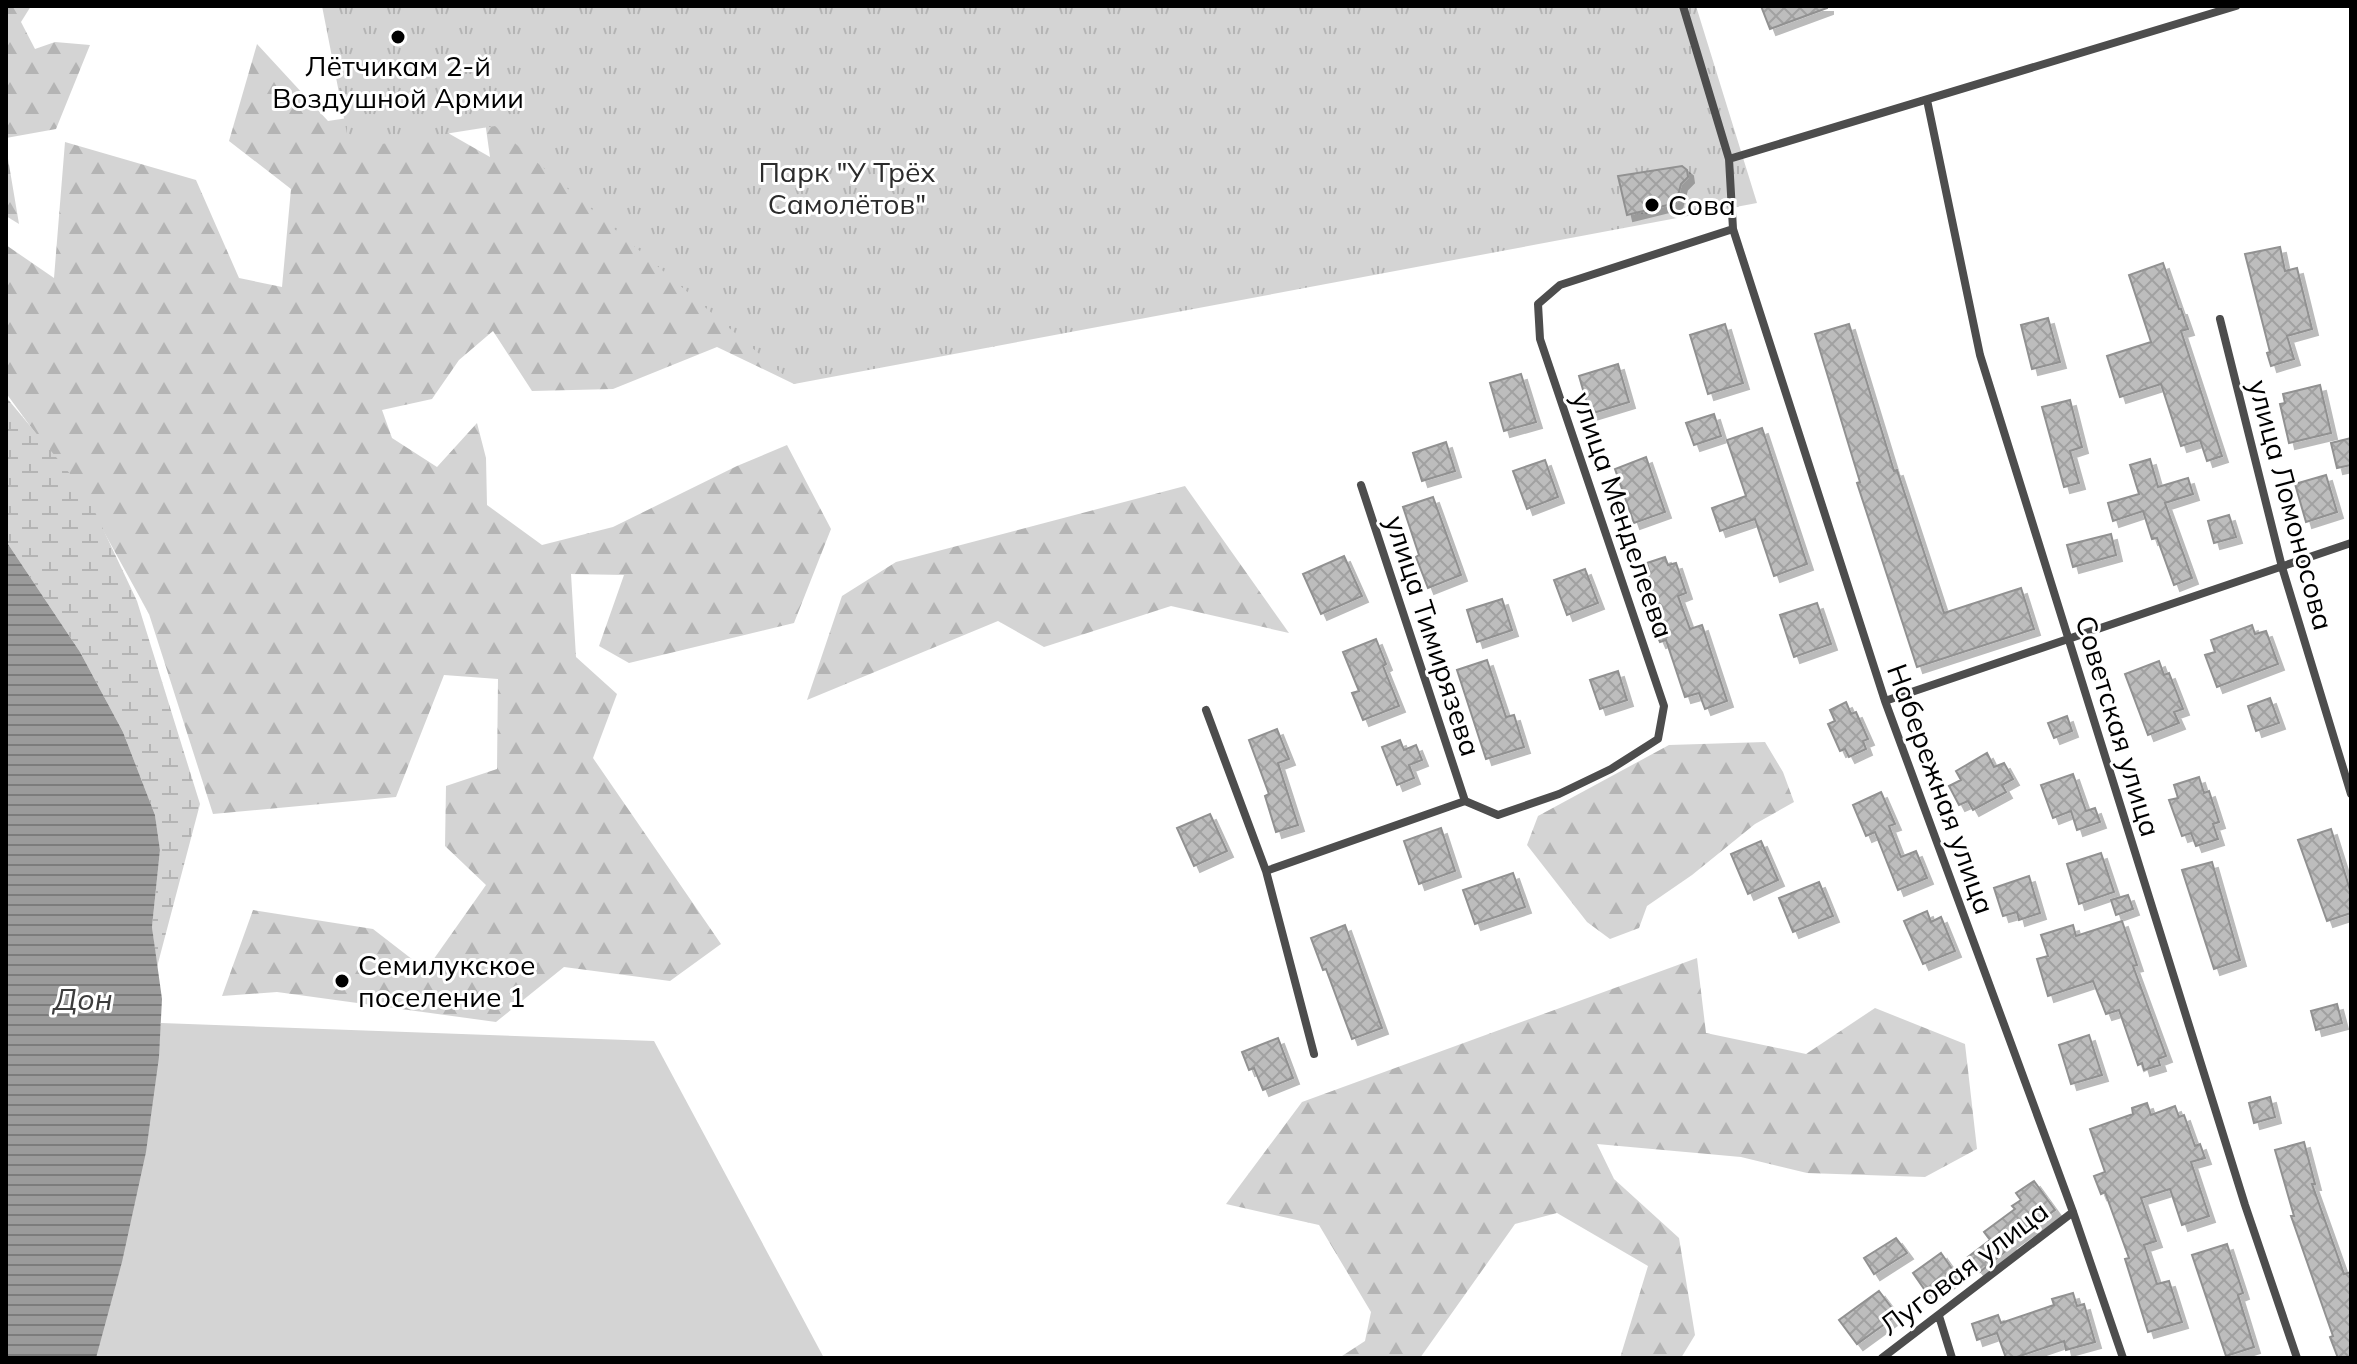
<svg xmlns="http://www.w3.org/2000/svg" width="2357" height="1364" viewBox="0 0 2357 1364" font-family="Mulish,sans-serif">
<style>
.grass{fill:#d4d4d4}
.forest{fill:url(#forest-firs)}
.wetland{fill:url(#wetland-marsh)}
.park{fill:url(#park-tufts)}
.water{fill:url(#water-rules)}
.building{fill:url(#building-cross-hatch);stroke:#919191;stroke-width:2;filter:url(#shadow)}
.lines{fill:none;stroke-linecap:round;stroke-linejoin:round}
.minor{stroke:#4d4d4d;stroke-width:8}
.poi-dot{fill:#000;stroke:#fff;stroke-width:3}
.labels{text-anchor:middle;stroke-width:6;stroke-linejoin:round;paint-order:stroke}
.poi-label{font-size:28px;fill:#000;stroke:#fff;text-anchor:start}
.park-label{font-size:28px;fill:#2b2b2b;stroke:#fff}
.street-label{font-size:28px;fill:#000;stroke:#fff}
.water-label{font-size:30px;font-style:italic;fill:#3c3c3c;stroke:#fff}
</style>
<defs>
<pattern id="forest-firs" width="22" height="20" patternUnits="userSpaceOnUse" patternTransform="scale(2)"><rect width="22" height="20" fill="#d4d4d4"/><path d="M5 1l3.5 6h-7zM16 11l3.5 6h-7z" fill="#b4b4b4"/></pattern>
<pattern id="wetland-marsh" width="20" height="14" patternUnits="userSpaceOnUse" patternTransform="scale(2)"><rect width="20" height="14" fill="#d4d4d4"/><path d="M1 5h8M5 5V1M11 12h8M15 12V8" fill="none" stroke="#b4b4b4"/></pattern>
<pattern id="park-tufts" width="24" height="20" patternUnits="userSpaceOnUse" patternTransform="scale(2)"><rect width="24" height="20" fill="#d4d4d4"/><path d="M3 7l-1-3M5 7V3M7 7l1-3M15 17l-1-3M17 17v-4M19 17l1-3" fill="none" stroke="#b4b4b4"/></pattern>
<pattern id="water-rules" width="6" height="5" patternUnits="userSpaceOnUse" patternTransform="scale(2)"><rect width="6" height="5" fill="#9b9b9b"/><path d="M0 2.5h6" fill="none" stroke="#7c7c7c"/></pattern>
<pattern id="building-cross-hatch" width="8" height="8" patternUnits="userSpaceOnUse" patternTransform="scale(2)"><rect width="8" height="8" fill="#bdbdbd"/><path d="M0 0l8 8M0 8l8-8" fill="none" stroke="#a1a1a1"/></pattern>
<filter id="shadow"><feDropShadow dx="6" dy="6" stdDeviation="0" flood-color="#0004"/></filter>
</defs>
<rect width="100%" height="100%" fill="#fff"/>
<path class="grass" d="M161 1023 654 1041 824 1358H93Z"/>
<path class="forest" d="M6 6H31L21 22 35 49 55 42 90 45 56 129 6 138Z
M257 44 328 121 406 109 490 157 480 86 987 318 794 384 717 347 613 389 532 391 493 331 459 360 432 399 382 410 392 438 437 467 477 423 486 458 487 505 542 545 613 527 737 466 787 445 831 529 794 623 629 663 599 646 624 575 571 574 576 657 617 694 593 758 721 944 670 981 564 967 496 1022 277 992 222 996 253 910 373 929 426 970 486 885 445 846 446 786 497 769 498 679 444 675 396 797 213 814 149 614 93 512 6 393V245L54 278 65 142 196 180 239 278 282 287 291 189 229 141Z
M6 147 19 224 6 216Z
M1185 486 1289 633 1171 606 1044 647 998 621 807 700 842 596 896 562Z
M1765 742 1783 772 1794 802 1755 824 1692 875 1647 906 1639 928 1610 939 1587 922 1527 845 1538 816 1669 745Z
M1697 958 1706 1033 1806 1054 1875 1008 1965 1044 1977 1149 1925 1177 1807 1173 1741 1157 1597 1144 1614 1179 1679 1238 1695 1335 1681 1358H1620L1648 1266 1557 1213 1515 1224 1420 1358H1339L1365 1341 1371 1312 1319 1225 1226 1204 1302 1102Z"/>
<path class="wetland" d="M6 397 86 493 137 601 200 804 157 967 152 927 160 850 155 815 123 732 80 652 6 541Z"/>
<path class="park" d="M322 6H1696L1757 203 794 384 495 126 350 149Z"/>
<path class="water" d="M6 541 80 652 123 732 155 815 160 850 152 927 162 999 159 1057 146 1152 122 1262 96 1358H6Z"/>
<path class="building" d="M1761 6H1827V8L1770 29Z
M1682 166 1687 170 1688 177 1681 184 1676 203 1627 215 1618 176Z
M2280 247 2285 271 2297 268 2312 329 2287 336 2294 359 2271 366 2267 353 2270 352 2245 254Z
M2163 263 2179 309H2181L2188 329 2181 331 2222 456 2207 461 2200 440 2181 446 2161 384 2120 397 2107 356 2151 342 2129 275Z
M2048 318 2060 362 2032 369 2021 325Z
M1725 324 1743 383 1708 394 1690 335Z
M1849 324 1894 471 1897 470 1944 613 2021 588 2034 629 1917 667 1857 483 1860 482 1815 334Z
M1618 364 1629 402 1590 414 1579 376Z
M1521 374 1536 422 1504 431 1490 383Z
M2320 385 2331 433 2289 443 2280 404 2285 403 2283 394Z
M2070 400 2082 447 2070 451 2079 483 2064 487 2042 407Z
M1714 414 1721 436 1694 445 1686 423Z
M1762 428 1807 564 1774 576 1755 519 1720 531 1712 508 1746 496 1727 440Z
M2351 438V465L2337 468 2331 443Z
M1446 442 1455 471 1422 481 1413 453Z
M1646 457 1665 512 1634 523 1615 469Z
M2150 459 2158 487 2188 478 2193 494 2165 503 2192 578 2174 585 2157 538 2152 539 2143 511 2113 521 2108 503 2139 494 2130 465Z
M1545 460 1558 497 1527 509 1513 471Z
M2326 475 2337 512 2306 522 2295 484Z
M1433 497 1461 575 1428 588 1416 557 1419 555 1403 507Z
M2229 515 2236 537 2214 543 2208 521Z
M2111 534 2116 555 2073 567 2067 545Z
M1344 556 1362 596 1321 614 1303 574Z
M1665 557 1668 565 1676 563 1686 593 1678 596 1690 629 1702 625 1727 701 1705 709 1699 693 1685 697 1666 640 1660 642 1651 621 1658 619 1643 575 1650 573 1647 563Z
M1585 569 1598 603 1567 615 1554 580Z
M1502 599 1512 630 1477 642 1467 610Z
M1817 603 1831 644 1794 657 1780 615Z
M2252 625 2255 634 2266 631 2278 664 2217 687 2205 655 2215 652 2211 640Z
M1376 639 1386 664 1383 666 1399 706 1363 720 1352 693 1359 691 1343 652Z
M1487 660 1506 717 1514 715 1524 747 1486 759 1457 670Z
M2159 661 2164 675 2169 673 2183 709 2174 712 2179 723 2148 735 2125 674Z
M1618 671 1627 700 1600 709 1590 680Z
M2270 698 2279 723 2256 731 2248 706Z
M1846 702 1851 714 1856 712 1868 739 1863 741 1866 749 1849 757 1845 749 1840 751 1828 724 1835 721 1830 710Z
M2067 716 2072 731 2054 738 2048 723Z
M1277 729 1289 759 1278 763 1298 825 1276 832 1265 796 1269 794 1249 740Z
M1400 740 1404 750 1416 745 1422 760 1409 765 1414 778 1397 785 1382 747Z
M1987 753 1994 767 2004 763 2013 779 2002 785 2006 792 1973 810 1968 801 1959 805 1949 786 1961 780 1956 771Z
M2073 774 2086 811 2095 808 2100 822 2077 830 2071 811 2053 818 2041 785Z
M2199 777 2204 793 2209 791 2219 822 2213 824 2218 839 2196 846 2191 833 2182 836 2169 800 2178 798 2174 785Z
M1881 792 1895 824 1889 826 1901 857 1916 851 1927 878 1898 890 1875 832 1866 836 1853 805Z
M1210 814 1227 851 1194 866 1177 828Z
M1441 828 1455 871 1419 884 1404 841Z
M2331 829 2351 893V913L2327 921 2298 840Z
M1761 841 1778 880 1748 894 1731 854Z
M2101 853 2114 892 2079 904 2067 864Z
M2212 862 2240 960 2214 969 2182 870Z
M1513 873 1525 907 1475 924 1463 890Z
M2029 876 2040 913 2019 920 2017 912 2003 916 1994 888Z
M1819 882 1833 916 1793 932 1779 898Z
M2128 895 2133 909 2116 915 2111 900Z
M1927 911 1931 922 1941 917 1955 951 1923 964 1904 921Z
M2122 921 2137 965 2133 966 2166 1056 2158 1059 2160 1065 2144 1070 2142 1063 2138 1065 2119 1010 2106 1014 2093 981 2048 996 2037 959 2048 956 2041 935 2073 925 2076 936Z
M1345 925 1382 1028 1352 1039 1326 969 1323 970 1311 938Z
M2337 1004 2342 1023 2316 1030 2311 1011Z
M2089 1035 2102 1075 2071 1084 2059 1045Z
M1278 1038 1293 1078 1263 1090 1254 1068 1249 1070 1242 1052Z
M2270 1097 2275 1117 2254 1123 2249 1103Z
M2147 1103 2151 1115 2175 1106 2179 1117 2184 1115 2195 1146 2200 1144 2205 1158 2191 1162 2209 1216 2182 1225 2170 1189 2141 1198 2156 1241 2144 1245 2157 1284 2169 1281 2182 1322 2148 1332 2125 1259 2129 1258 2105 1192 2101 1194 2094 1176 2105 1172 2090 1129 2133 1114 2132 1108Z
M2304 1142 2315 1184H2312L2344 1274 2351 1272V1358H2338L2330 1337 2333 1336 2291 1216H2294L2275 1150Z
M2034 1181 2055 1210 2009 1243 2012 1246 1980 1272 1968 1257 1990 1240 1984 1232 2015 1209 2012 1206 2021 1200 2016 1193Z
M1896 1238 1907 1253 1874 1274 1864 1258Z
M2227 1244 2243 1293 2238 1295 2254 1347 2226 1356 2192 1255Z
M1941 1253 1957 1276 1929 1296 1913 1273Z
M1879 1291 1897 1315 1857 1344 1839 1320Z
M2073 1293 2077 1306 2084 1304 2095 1342 2066 1350 2064 1341 2014 1358H2006L1997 1333 1977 1340 1972 1324 1998 1315 2001 1323 2054 1305 2052 1299Z"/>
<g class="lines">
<path class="minor" d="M1683 6 1729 159 1733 229 1885 701 2073 1212 2123 1358
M1927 100 1980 355 2245 1205 2297 1358
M1729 159 2236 6
M2220 319 2282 567 2351 794
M1361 485 1465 801
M1885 701 2351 543
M1206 710 1266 871 1314 1054
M1266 871 1465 801 1498 815 1559 794 1611 769 1658 739 1664 706 1540 339 1538 304 1560 285 1733 229
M1939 1316 1952 1358
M1882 1358 2073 1212"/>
</g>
<g class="poi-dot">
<circle cx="398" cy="37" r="8"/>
<circle cx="1652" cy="205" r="8"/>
<circle cx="342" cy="981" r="8"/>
</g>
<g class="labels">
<g class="poi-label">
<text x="398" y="76" text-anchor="middle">Лётчикам 2-й<tspan x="398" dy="32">Воздушной Армии</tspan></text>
<text x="1668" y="215">Сова</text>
<text x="358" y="975">Семилукское<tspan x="358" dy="32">поселение 1</tspan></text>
</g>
<g class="park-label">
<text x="847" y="182">Парк "У Трёх<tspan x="847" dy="32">Самолётов"</tspan></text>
</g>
<g class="street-label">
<text transform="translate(2291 505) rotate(75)" y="10">улица Ломоносова</text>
<text transform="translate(1623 515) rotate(71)" y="10">улица Менделеева</text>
<text transform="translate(1433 636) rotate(72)" y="10">улица Тимирязева</text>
<text transform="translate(2118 726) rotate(73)" y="10">Советская улица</text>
<text transform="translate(1941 789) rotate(70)" y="10">Набережная улица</text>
<text transform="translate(1964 1268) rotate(-37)" y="10">Луговая улица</text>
</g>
<g class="water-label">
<text x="83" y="1010">Дон</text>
</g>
</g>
<rect width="2357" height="1364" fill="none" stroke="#000000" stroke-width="16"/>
</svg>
